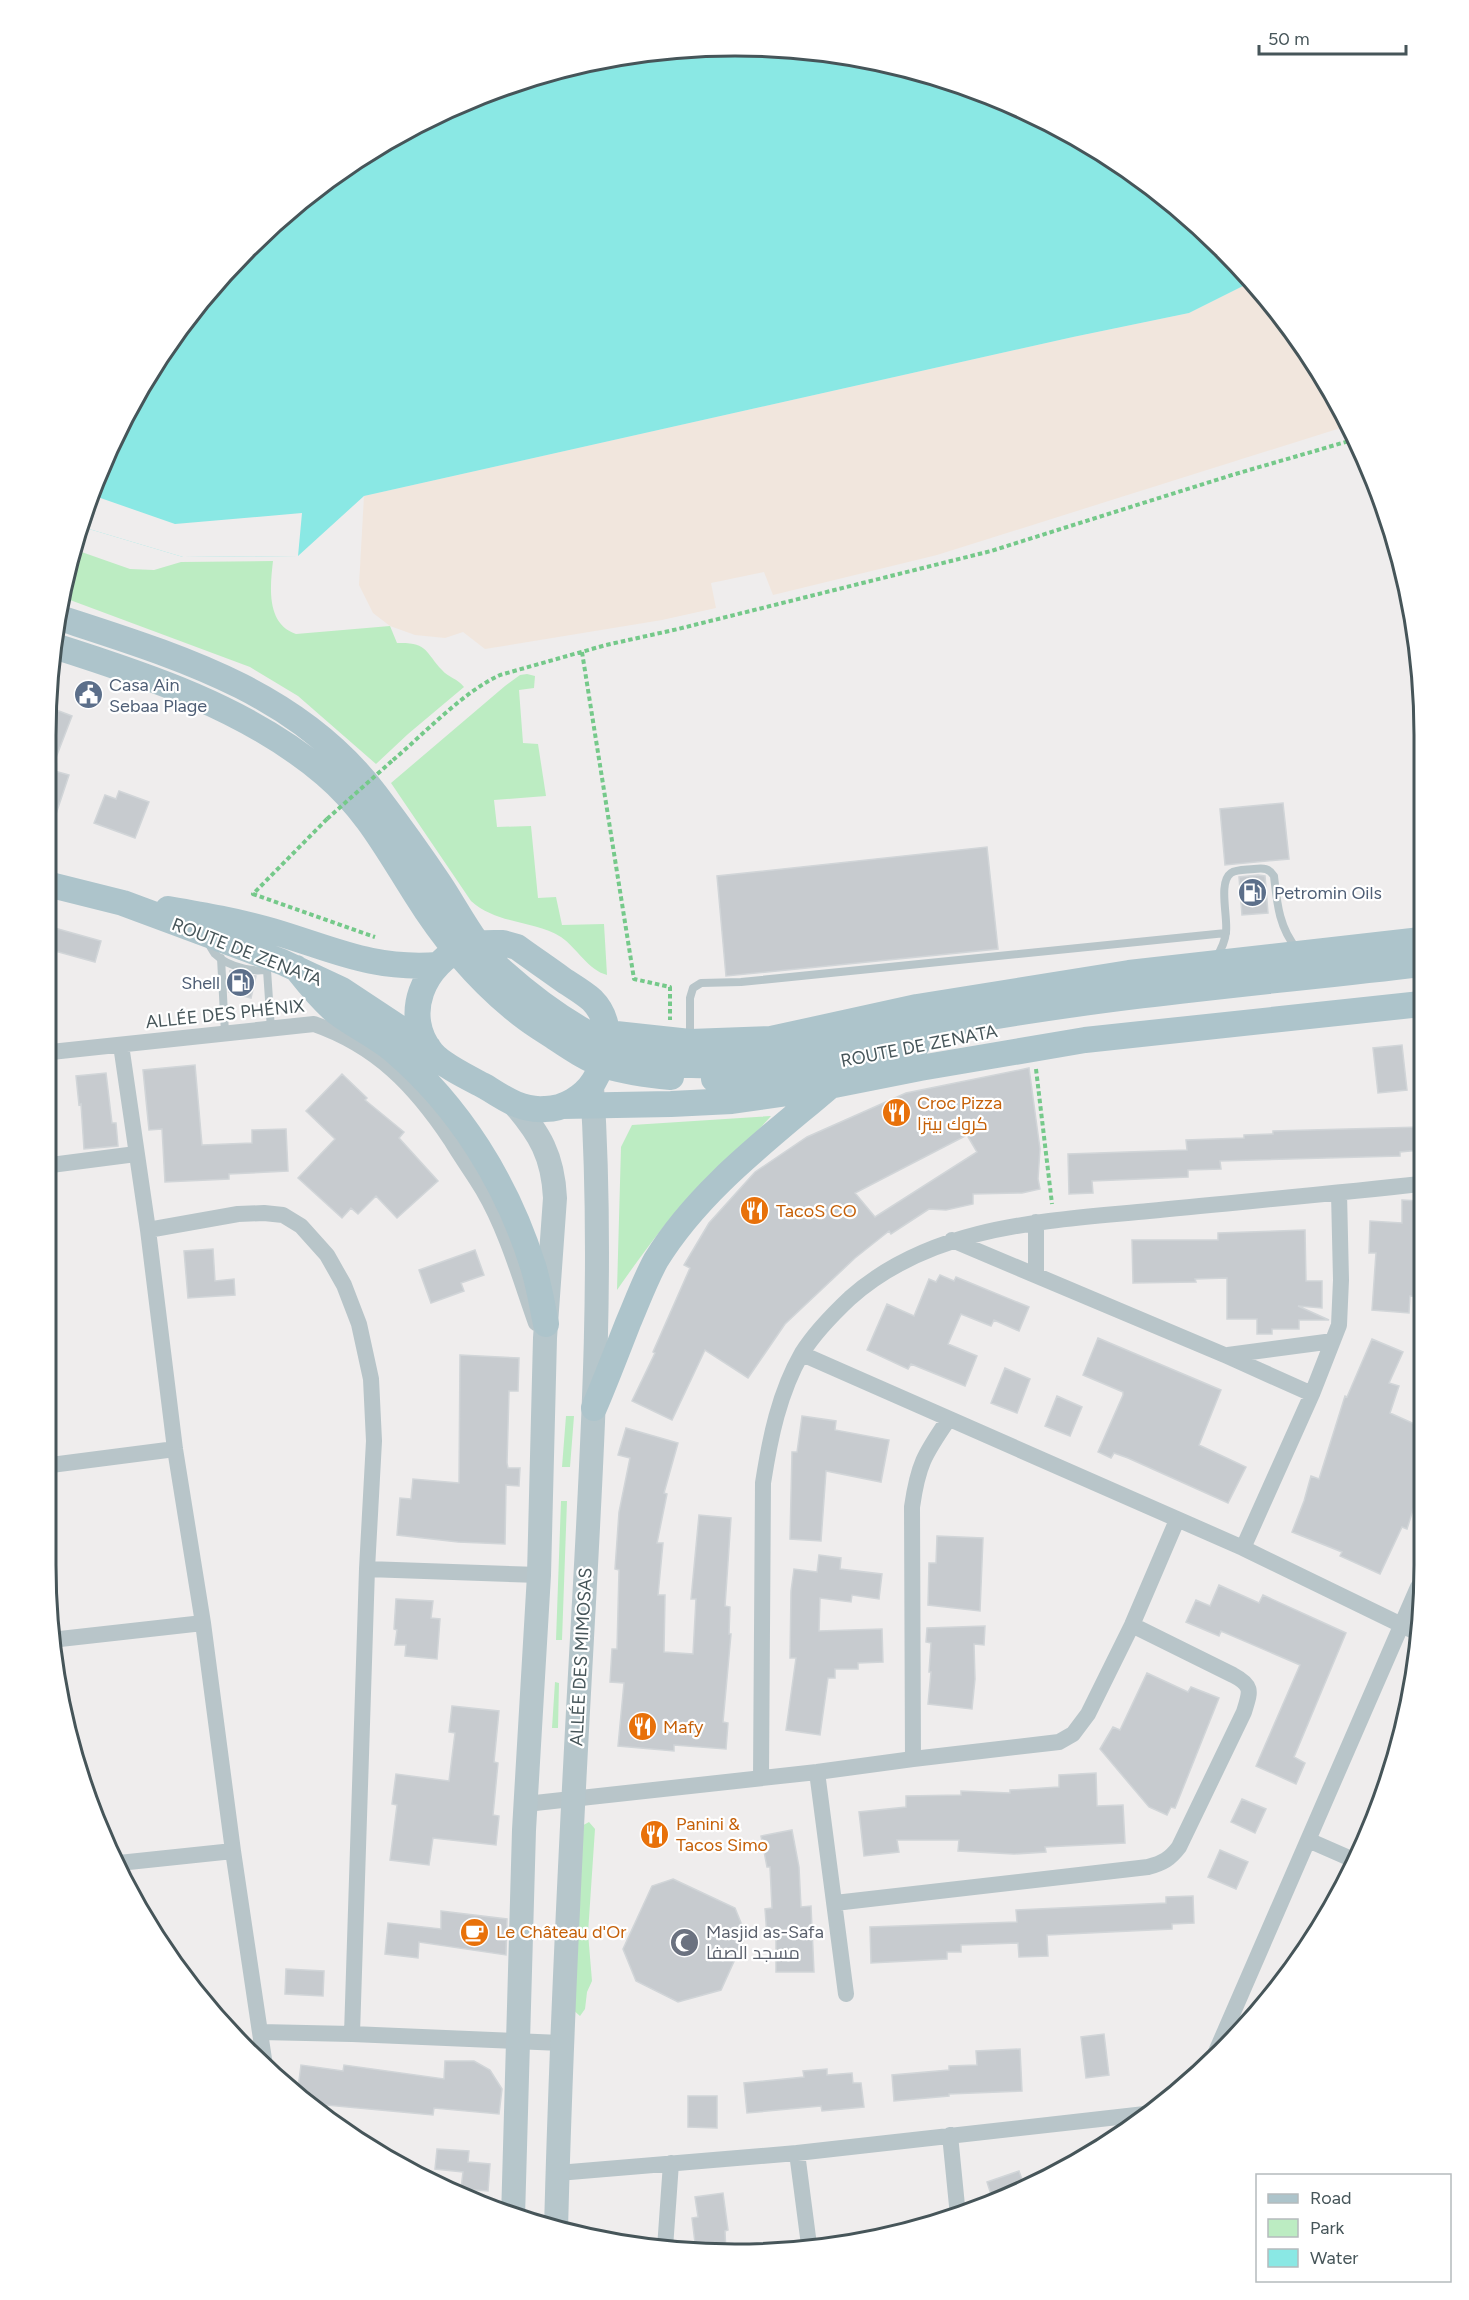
<svg xmlns="http://www.w3.org/2000/svg" width="1469" height="2300" viewBox="0 0 1469 2300" font-family="Figtree,Cairo,sans-serif">
<style>
.green{fill:#bcecc2}
.sand{fill:#f1e6dd}
.water{fill:#8ae8e4}
.pier{fill:#efeded}
.building{fill:#c7cbcf;stroke:#d1d5d8;stroke-width:1.5;fill-rule:evenodd}
.lines{fill:none;stroke-linecap:round;stroke-linejoin:round}
.path{stroke:#75c98a;stroke-width:4;stroke-dasharray:4.5 3;stroke-linecap:butt}
.lane{stroke:#b8c5c9;stroke-width:8}
.street{stroke:#b8c5c9;stroke-width:16}
.secondary{stroke:#b6c6cb;stroke-width:24}
.primary{stroke:#adc4cb;stroke-width:26}
.path-bridge{stroke:#75c98a;stroke-width:4;stroke-dasharray:4.5 3;stroke-linecap:butt}
.labels{text-anchor:middle;stroke-width:4.5;stroke-linejoin:round;paint-order:stroke}
.service-label{font-size:18px;fill:#4e5e75;stroke:#fff;text-anchor:start}
.street-label{font-size:18px;fill:#465559;stroke:#fff}
.food-label{font-size:18px;fill:#c56008;stroke:#fff;text-anchor:start}
.worship-label{font-size:18px;fill:#5b616d;stroke:#fff;text-anchor:start}
.rim{fill:none;stroke:#465559;stroke-width:3}
</style>
<rect width="100%" height="100%" fill="#efeded"/>
<path class="green" d="M73 549 130 569 154 570 181 562 273 561C270 587 266 624 296 634L390 626 397 643C428 642 425 652 442 670 449 678 457 678 464 687L408 734 376 764 298 696 250 667 62 597Z
M527 674 535 676 534 688 519 690 523 743 538 744 546 796 494 800 497 827 531 826 538 898 556 897 562 925 604 924 607 975C588 970 577 948 561 937 534 920 498 925 471 901L391 783 505 686 520 675Z
M771 1116C749 1142 721 1162 698 1187 668 1219 642 1254 617 1290L621 1147 632 1125Z
M566 1416H574L570 1467H562Z
M561 1501H567L562 1640H556Z
M555 1682 559 1683 558 1728H552Z
M589 1822 595 1829 588 1933 592 1981 587 1992 585 2009 580 2016 572 2009 578 1828Z"/>
<path class="sand" d="M1251 282 1282 315 1350 425 937 555 773 595 764 572 711 583 716 608 662 620 485 649 463 632 445 638 415 635 390 626 373 613 359 585 364 496 1073 337 1189 313Z"/>
<path class="water" d="M689 47 824 51 956 81 1079 137 1189 216 1251 282 1189 313 1073 337 364 496 298 556 183 557 79 526 81 513 116 430 216 280 314 188 429 116 556 69Z"/>
<path class="pier" d="M89 494 175 524 302 513 298 556 183 557 79 526Z"/>
<path class="building" d="M51 708 72 716 52 768 51 767Z
M51 770 69 775 54 820H51Z
M119 791 149 802 135 838 94 823 105 795 116 799Z
M1283 803 1289 859 1225 865 1220 809Z
M987 847 998 949 726 976 717 876Z
M1258 875 1265 876 1268 913 1242 915 1239 877Z
M51 927 101 941 95 962 51 950Z
M230 971 256 976 251 998 229 992Z
M1402 1045 1407 1090 1378 1093 1373 1048Z
M195 1065 202 1145 252 1143V1130L286 1129 288 1171 229 1174V1179L165 1182 162 1129 149 1130 143 1070Z
M1029 1068 1040 1149 1038 1179 1040 1189 1022 1193 973 1194V1204L946 1210 929 1209 891 1234 889 1231 855 1258 785 1324 748 1378 705 1350 672 1420 632 1401 655 1353 653 1352 690 1268 684 1265 709 1223 755 1172 807 1137 906 1093ZM967 1135 977 1152 875 1217 855 1193Z
M106 1073 112 1123H116L118 1146 84 1149 81 1104 79 1105 76 1076Z
M342 1074 367 1098 365 1100 404 1132 399 1138 438 1181 397 1218 376 1196 358 1214 351 1208 342 1218 298 1178 335 1139 306 1111Z
M1421 1127 1420 1150 1400 1152V1156L1220 1161 1221 1169 1188 1170V1177L1092 1181 1093 1193 1069 1194 1068 1154 1187 1150 1186 1140 1244 1138V1135L1273 1134V1131Z
M1402 1200 1420 1201V1297L1410 1296 1409 1313 1372 1310 1376 1253H1369L1370 1221 1402 1223Z
M1305 1230 1306 1281H1322V1308L1298 1306 1329 1320H1299V1329H1272V1334H1257V1319H1227V1278L1195 1279 1196 1282 1133 1283 1132 1240H1218V1233Z
M213 1249 215 1281 234 1279 235 1295 188 1298 184 1251Z
M475 1250 484 1275 461 1283 464 1291 431 1303 419 1270Z
M940 1275 954 1281 956 1277 1029 1307 1019 1331 994 1320 991 1326 961 1314 948 1344 977 1356 965 1386 911 1364 908 1369 867 1350 887 1304 914 1316 929 1279 936 1282Z
M1098 1338 1221 1390 1199 1445 1246 1467 1228 1503 1128 1458 1114 1453 1111 1458 1098 1452 1123 1395V1392L1083 1375Z
M1372 1339 1403 1352 1389 1383 1399 1386 1390 1413 1419 1426V1491L1407 1529 1402 1527 1380 1574 1340 1556 1342 1552 1292 1532 1304 1501 1311 1476 1319 1479 1345 1396 1347 1397Z
M460 1355 519 1358 518 1391H509L507 1463 508 1468H520L519 1486 506 1485 505 1544 458 1542 397 1535 400 1498 411 1499 413 1479 459 1483Z
M1005 1368 1030 1379 1017 1413 991 1403Z
M1057 1396 1082 1407 1070 1436 1045 1426Z
M802 1416 836 1421 835 1430 889 1440 881 1482 826 1471 821 1541 790 1539 792 1452H797Z
M626 1428 678 1443 664 1493 667 1494 657 1543H663L658 1595H665L664 1652 693 1654 696 1599H691L699 1515 731 1518 725 1606 730 1607 729 1634H731L723 1722 728 1723 726 1749 674 1745V1751L618 1746 624 1683 610 1682 612 1649H617L619 1570 615 1569 619 1512 630 1458 618 1455Z
M937 1536 983 1538 980 1611 928 1605 929 1563H936Z
M819 1555 841 1558 840 1569 882 1574 879 1599 852 1595 851 1602 820 1598 819 1631 882 1629 883 1662 858 1663V1669H835V1678H828L820 1735 786 1730 796 1658H790L791 1591 794 1569 817 1572Z
M1219 1585 1259 1603 1263 1595 1346 1633 1294 1757 1305 1763 1296 1784 1256 1766 1300 1665 1221 1631 1219 1636 1186 1622 1196 1600 1210 1606Z
M396 1599 433 1601 431 1618 440 1619 437 1659 405 1656 406 1645H395L397 1630 394 1629Z
M985 1626 984 1645 974 1644 975 1679 972 1709 928 1704 931 1672H929L931 1643 926 1642 927 1628Z
M1147 1673 1188 1692 1191 1687 1219 1698 1175 1808 1171 1807 1167 1815 1149 1807 1100 1749 1113 1727 1120 1730Z
M452 1706 499 1711 494 1762 498 1763 493 1815 499 1816 496 1845 433 1838 429 1865 390 1860 397 1805 392 1804 396 1774 449 1781 455 1733 449 1732Z
M1096 1773 1097 1806 1123 1805 1125 1843 1045 1847 1046 1852 1014 1854 958 1851 959 1840H897L899 1852 864 1856 859 1812 906 1807V1796L961 1795V1791L1010 1793V1790L1059 1787V1775Z
M1242 1799 1266 1809 1255 1833 1231 1822Z
M792 1830 799 1867 801 1907 811 1906 814 1972H776V1935L767 1936 765 1909 772 1908 770 1867H767L761 1836Z
M1220 1850 1248 1862 1236 1889 1208 1877Z
M673 1879 735 1908 746 1935 721 1990 678 2002 636 1981 623 1949 652 1886Z
M1193 1896 1194 1923 1172 1924V1929L1047 1935 1048 1956 1019 1957 1018 1943 961 1945V1952H947V1959L871 1963 870 1927 1017 1922 1016 1910 1166 1903V1897Z
M441 1911 507 1919 506 1955 419 1942 418 1958 385 1954 388 1923 441 1929Z
M286 1969 324 1971 323 1996 285 1994Z
M1104 2034 1109 2075 1086 2078 1081 2037Z
M1020 2049 1022 2091 949 2094V2096L894 2101 892 2075 949 2070V2066L977 2065 976 2051Z
M445 2061H474L490 2070 502 2089 499 2114 434 2108 433 2115 326 2105 324 2114 314 2112 297 2096 301 2065 343 2071 344 2065 444 2079Z
M827 2069V2075L852 2073 853 2083H861L864 2107 822 2111 821 2106 747 2113 744 2083 804 2077 803 2071Z
M688 2096H717V2128L688 2127Z
M437 2149 469 2151 468 2162 490 2164 488 2191 461 2189 463 2172 435 2169Z
M1019 2171 1025 2188 994 2204 987 2182Z
M723 2193 728 2230 725 2231 726 2254 696 2251 692 2218 698 2217 695 2197Z"/>
<g class="lines">
<path class="path" d="M582 652 634 979 670 987V1020
M393 760C425 733 463 692 500 675L606 645 678 629 991 551 1232 475 1356 439
M327 819 253 894 375 937
M1036 1069 1052 1204"/>
<path class="lane" d="M207 942C210 945 212 950 215 954 228 967 260 976 275 966
M221 958 225 1033
M1216 958C1221 950 1225 942 1226 932 1228 917 1218 882 1231 873 1237 869 1247 870 1254 869 1264 868 1269 868 1274 876 1277 903 1279 928 1297 949
M267 970 271 1029
M690 1038V998L693 988 701 983 741 982 1226 933"/>
<path class="street" d="M121 1045 148 1230 175 1449 203 1623 233 1851 265 2066
M51 1052 314 1024C377 1046 415 1086 451 1140 461 1157 473 1173 483 1190 507 1231 520 1278 536 1323
M51 1165 136 1154
M1036 1222V1275
M148 1230 238 1214 264 1213 283 1215 301 1226 327 1255 344 1285 359 1324 371 1379 374 1441 367 1569 352 2034
M952 1240 1227 1356 1312 1394
M802 1354 1243 1548 1418 1633
M1228 1355 1333 1341
M51 1465 175 1449
M1243 1548 1312 1394 1339 1325 1341 1280 1339 1193
M367 1569 539 1575
M51 1640 203 1623
M913 1759 912 1507C918 1465 924 1455 948 1420
M817 1772 846 1994
M761 1777 763 1483C770 1438 779 1393 802 1353 815 1332 832 1315 850 1298 932 1225 1045 1221 1149 1211 1239 1202 1330 1194 1420 1184
M526 1804 817 1772 913 1759 1059 1742 1073 1734 1088 1714 1132 1625 1177 1520
M1308 1840 1356 1861
M119 1863 233 1851
M835 1903 1148 1867C1163 1863 1170 1859 1179 1847L1244 1712C1250 1692 1254 1686 1233 1675L1132 1625
M260 2032 352 2034 561 2043
M1215 2054 1418 1587
M950 2135 958 2216
M797 2153 809 2245
M558 2173 797 2153 1145 2114
M665 2248 671 2163"/>
<path class="secondary" d="M513 2218 524 1830 539 1575 545 1338 555 1198C553 1156 540 1134 513 1103
M556 2230C561 2033 571 1835 582 1638 592 1455 604 1270 592 1086"/>
<path class="primary" d="M57 617C176 656 298 691 376 795 398 824 419 853 439 883 459 913 475 947 502 971 549 1013 606 1053 670 1063 727 1073 811 1049 869 1037 909 1029 950 1023 991 1017 1133 993 1278 981 1421 964
M51 645C146 675 247 708 325 774 366 809 387 849 415 893 443 938 480 983 523 1016 533 1024 545 1031 557 1039 572 1049 587 1059 604 1065 626 1072 649 1075 671 1077
M51 885 123 903 282 962 342 990 428 1047
M168 909C203 915 238 921 272 931 333 949 372 970 438 965
M503 943 517 947C532 958 547 968 562 979 572 986 583 992 592 1000 614 1022 609 1057 594 1081 584 1097 564 1109 545 1109 522 1111 505 1099 486 1087 471 1079 443 1066 432 1053 401 1016 423 962 467 946 479 942 491 943 503 943Z
M296 968C308 983 320 999 336 1012 354 1026 375 1035 393 1050 459 1106 507 1183 533 1266 539 1285 542 1305 546 1324
M616 1034 690 1042 771 1039 917 1007 1129 973 1421 940
M714 1079C782 1082 851 1060 917 1045
M562 1106 671 1104 732 1101 809 1090 920 1068 1085 1040 1421 1004
M594 1408C606 1380 617 1351 628 1323 637 1302 645 1280 656 1260 699 1190 768 1139 830 1086"/>
<path class="path-bridge" d="M327 819 393 760"/>
</g>
<defs>
<symbol id="civic-disc" viewBox="-11 -11 22 22"><circle r="9.5" fill="#5c6f8a" stroke="#fff"/><path d="M-.6-6.5H3V-4.5H.6V-3L4-1V1h2V6H-6V1h2V-1L-.6-3ZM-1.2 2.5V6h2.4V2.5Z" fill="#fff"/></symbol>
<symbol id="fuel-disc" viewBox="-11 -11 22 22"><circle r="9.5" fill="#5c6f8a" stroke="#fff"/><path d="M-5.5-6h7V0h2V4h1.3V-2.5L3-4.5l.8-.8L6-3V5H2.5V1h-1V6h-7ZM-4.2-4.7v3.2H.2V-4.7Z" fill="#fff"/></symbol>
<symbol id="restaurant-disc" viewBox="-11 -11 22 22"><circle r="9.5" fill="#e8710a" stroke="#fff"/><path d="M-5-6h1v4h1v-4h1v4h1v-4h1v5L-1.5 .5V6h-2V.5L-5-1ZM5-6V6H3V1.5H1.5Q1.5-4 5-6Z" fill="#fff"/></symbol>
<symbol id="cafe-disc" viewBox="-11 -11 22 22"><circle r="9.5" fill="#e8710a" stroke="#fff"/><path d="M-5.5-4.5H6V0H3Q3 3.5 0 3.5H-2.5Q-5.5 3.5-5.5 0ZM3-3.2v2h1.7v-2ZM-6 4.5H4V6H-6Z" fill="#fff"/></symbol>
<symbol id="mosque-disc" viewBox="-11 -11 22 22"><circle r="9.5" fill="#6b7280" stroke="#fff"/><path d="M3.5-4.9A6 6 0 1 0 3.5 4.9A5 5 0 1 1 3.5-4.9Z" fill="#fff"/></symbol>
</defs>
<g fill-rule="evenodd">
<use href="#civic-disc" x="72" y="678" width="33" height="33"/>
<use href="#fuel-disc" x="1236" y="876" width="33" height="33"/>
<use href="#fuel-disc" x="224" y="966" width="33" height="33"/>
<use href="#restaurant-disc" x="880" y="1096" width="33" height="33"/>
<use href="#restaurant-disc" x="738" y="1194" width="33" height="33"/>
<use href="#restaurant-disc" x="626" y="1710" width="33" height="33"/>
<use href="#restaurant-disc" x="638" y="1818" width="33" height="33"/>
<use href="#cafe-disc" x="458" y="1916" width="33" height="33"/>
<use href="#mosque-disc" x="668" y="1926" width="33" height="33"/>
</g>
<g class="labels">
<g class="service-label">
<text x="109" y="691">Casa Ain<tspan x="109" dy="21">Sebaa Plage</tspan></text>
<text x="1274" y="899">Petromin Oils</text>
<text x="220" y="989" text-anchor="end">Shell</text>
</g>
<g class="street-label">
<text transform="translate(247 952) rotate(21)" y="6">ROUTE DE ZENATA</text>
<text transform="translate(225 1014) rotate(-6)" y="6">ALLÉE DES PHÉNIX</text>
<text transform="translate(919 1046) rotate(-11)" y="6">ROUTE DE ZENATA</text>
<text transform="translate(581 1657) rotate(-87)" y="6">ALLÉE DES MIMOSAS</text>
</g>
<g class="food-label">
<text x="917" y="1109">Croc Pizza<tspan x="917" dy="21">كروك بيتزا</tspan></text>
<text x="776" y="1217">TacoS CO</text>
<text x="663" y="1733">Mafy</text>
<text x="676" y="1830">Panini &amp;<tspan x="676" dy="21">Tacos Simo</tspan></text>
<text x="496" y="1938">Le Château d'Or</text>
</g>
<g class="worship-label">
<text x="706" y="1938">Masjid as-Safa<tspan x="706" dy="21">مسجد الصفا</tspan></text>
</g>
</g>
<path d="M0 0H1469V2300H0ZM735 56H735A679 679 0 0 1 1414 735V1565A679 679 0 0 1 735 2244H735A679 679 0 0 1 56 1565V735A679 679 0 0 1 735 56Z" fill="#fff" fill-rule="evenodd"/>
<path class="rim" d="M735 56H735A679 679 0 0 1 1414 735V1565A679 679 0 0 1 735 2244H735A679 679 0 0 1 56 1565V735A679 679 0 0 1 735 56Z"/>
<rect x="1256" y="2174" width="195" height="108" fill="#ffffff" stroke="#b5bbbd" stroke-width="1.5"/>
<rect x="1268" y="2194" width="30" height="9" fill="#adc4cb" stroke="#b5bbbd" stroke-width="1.5"/>
<text x="1310" y="2204" font-size="18" fill="#465559">Road</text>
<rect x="1268" y="2219" width="30" height="18" fill="#bcecc2" stroke="#b5bbbd" stroke-width="1.5"/>
<text x="1310" y="2234" font-size="18" fill="#465559">Park</text>
<rect x="1268" y="2249" width="30" height="18" fill="#8ae8e4" stroke="#b5bbbd" stroke-width="1.5"/>
<text x="1310" y="2264" font-size="18" fill="#465559">Water</text>
<path d="M1259 45v9h147v-9" fill="none" stroke="#465559" stroke-width="3"/>
<text x="1268" y="45" font-size="18" fill="#465559" stroke="#ffffff" stroke-width="4.5" paint-order="stroke">50 m</text>
</svg>
